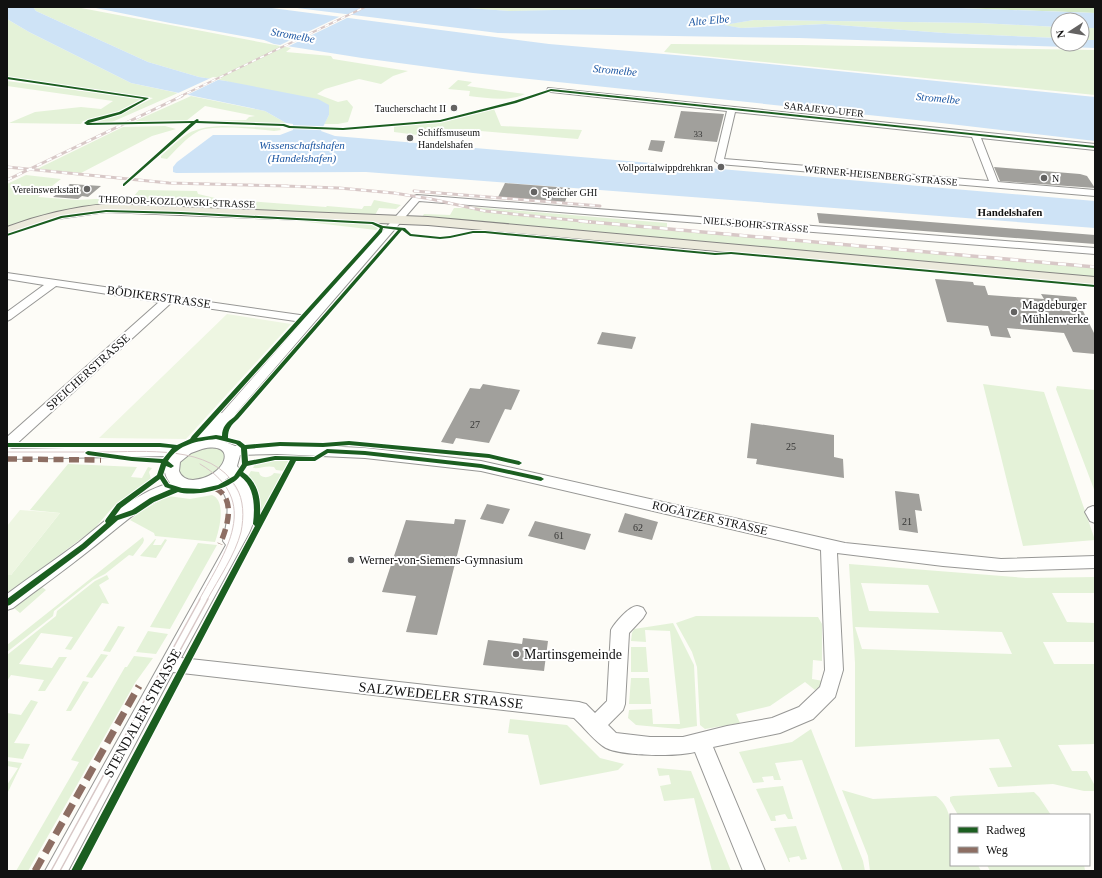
<svg xmlns="http://www.w3.org/2000/svg" width="1102" height="878" viewBox="0 0 1102 878" font-family="Georgia,serif">
<style>
.green{fill:#e4f2d8;fill-rule:evenodd}
.forest{fill:#d3e9c6}
.pitch{fill:#eef6e2}
.water{fill:#cee3f6}
.pier{fill:#fdfcf7}
.building{fill:#a1a09c}
.lines{fill:none;stroke-linecap:round;stroke-linejoin:round}
.minor-casing{stroke:#979795;stroke-width:2}
.major-casing{stroke:#858482;stroke-width:2}
.minor{fill:#fffffe;fill-rule:evenodd}
.major{fill:#eceadc;fill-rule:evenodd}
.tram-far1{stroke:#d8c8c7;stroke-width:1}
.tram{stroke:#d8c8c7;stroke-width:1.5}
.rail-far2-casing{stroke:#d8c8c7;stroke-width:2}
.rail-far1-casing{stroke:#d8c8c7;stroke-width:3}
.rail-casing{stroke:#d8c8c7;stroke-width:3.5}
.rail-far2{stroke:#fff;stroke-width:1.5;stroke-dasharray:4.5;stroke-linecap:butt}
.rail-far1{stroke:#fff;stroke-width:2;stroke-dasharray:5.5;stroke-linecap:butt}
.rail{stroke:#fff;stroke-width:2.5;stroke-dasharray:8;stroke-linecap:butt}
.quiet-far1{stroke:#8d6e63;stroke-width:5.5;stroke-dasharray:10 5.5;stroke-linecap:butt}
.quiet{stroke:#8d6e63;stroke-width:7;stroke-dasharray:14 7;stroke-linecap:butt}
.cycleway-casing{stroke:#fff;stroke-width:2}
.cycleway{fill:#1b5e20;fill-rule:evenodd}
.poi-dot{fill:#646362;stroke:#fff;stroke-width:1.5}
.labels{text-anchor:middle;stroke-width:4;stroke-linejoin:round;paint-order:stroke}
.far-number-label{font-size:9px;fill:#353534}
.far-poi-label{font-size:10px;fill:#111;stroke:#fff;text-anchor:end}
.far-street-label{font-size:10px;fill:#111;stroke:#fff}
.number-label{font-size:10px;fill:#353534}
.far-water-label{font-size:11px;font-style:italic;fill:#1b56a2;stroke:#fff}
.far-neighbourhood-label{font-size:11px;font-weight:bold;fill:#111;stroke:#fff}
.street-label{font-size:12px;fill:#111;stroke:#fff}
.poi-label{font-size:12px;fill:#111;stroke:#fff;text-anchor:start}
.near-poi-label{font-size:14px;fill:#111;stroke:#fff;text-anchor:start}
.near-street-label{font-size:14px;fill:#111;stroke:#fff}
</style>
<rect width="100%" height="100%" fill="#fdfcf7"/>
<path class="green" d="M33 7H76L291 48 286 52 331 56 333 59 408 71 393 76 381 84 359 79 325 89 317 94 338 102 347 100 353 107 348 122 338 124H324L329 115 226 81 199 77 148 62 36 11Z
M454 7H805L510 11Z
M7 19 29 32 131 83 178 93 112 122 90 123 93 120 121 114 153 98 7 77Z
M754 20 980 23 1058 27V38L944 33 825 24 741 28 722 25Z
M1082 28H1095V40H1082Z
M671 44 801 45 1095 50V95L664 52Z
M458 80 472 82 467 86 525 94C508 102 488 98 469 96L470 91 448 89Z
M7 81 142 99 116 113 83 121 81 124 9 123 35 112 81 107 101 109 113 101 7 86Z
M191 96 265 111 286 123H266L281 124 203 122V121L246 120 249 117 255 116 205 106 186 121 133 122Z
M494 109 501 126 582 130 578 139 457 129 454 133 433 137 394 132V126L447 121Z
M165 126 176 129 152 136 81 173 37 169 123 127Z
M223 126 280 128 281 130 274 131C258 129 210 124 197 132 186 138 176 150 167 159L161 158V156C185 135 189 127 223 126Z
M26 175 61 179 38 197 77 200 133 197 139 190 197 191 198 194 245 205 249 201 326 207 327 206 362 209 364 206H371L374 200 401 205 396 209 379 208 375 215 117 205 7 229V184Z
M463 206 667 223V230L1095 268V279L422 217 424 214 450 215 454 208H463Z
M299 221 371 224 378 228 376 230Z
M728 251 1095 284V286L728 252Z
M983 384 1044 392 1095 540 1023 546Z
M1057 386 1095 390V492L1056 389Z
M212 447 219 449 227 454 220 472C206 477 192 485 179 473V464C185 452 199 449 212 447Z
M291 458 284 471 276 470 274 467C266 465 260 469 253 468L255 464 268 460Z
M68 464 137 467 131 477 142 478 148 467 152 468 149 472 151 479 113 507 94 529 7 594V575H11L60 513 30 510Z
M251 471 259 472 260 475C265 479 271 477 274 473L283 474 260 518C260 502 257 489 248 476Z
M212 495C227 501 219 531 215 542L155 536 154 533 130 520 143 510 168 496 190 499Z
M143 537 144 540 143 543 133 556 129 555 105 574 93 580 54 611 53 616 7 652V645Z
M155 539H156L153 545H161L165 539 167 540 156 558 140 556Z
M198 543 217 545 170 629 150 627Z
M849 564 1026 578 1095 577V593H1052L1067 622 1095 623V642H1043L1054 664H1095V744L1058 745 1072 771H1087L1095 786V791H1084L1053 784 998 787 989 768 1012 767 999 739 855 747V663ZM861 583 928 585 939 613 869 611ZM855 627 1002 632 1012 654 862 649Z
M107 575 109 579 99 585 109 604 102 603 71 650 65 649 73 637 41 633 19 664 52 668 59 657H67L45 691H38L44 680 11 675 7 681V655L56 616 57 611 95 581Z
M42 587 46 590 20 613 14 608Z
M696 616 818 617 822 624V661L813 660 812 679 823 681 824 683 815 690 805 682 770 706 736 714 740 723 705 729 700 725 697 667 692 652 676 623Z
M673 623 694 665 697 726 679 729 636 725 628 718 629 710 652 709 653 724H680L670 631 645 630 646 642 631 641 632 633 634 629Z
M118 626 125 627 110 652 103 651Z
M148 631 168 634 156 654 136 652Z
M631 647H646L648 672H631Z
M101 654 108 655 92 678 86 677Z
M134 656 153 658 135 683 28 871H16L79 762 71 760 125 667H127Z
M631 678H649L651 704H629Z
M83 681 89 682 71 711H66Z
M31 700 38 702 14 743 30 744 23 759 7 757V713L21 715Z
M510 719 567 725 600 758 624 764 618 770 540 785 528 735 508 733Z
M811 729 863 861 865 871H843L802 760 775 763 781 780H774L773 776 762 777 764 782 753 783 739 752 792 742Z
M7 761 22 763 7 794V785L18 768 7 766Z
M657 768 691 771 731 871H712L694 798 664 801 660 786 671 784 669 775 659 776Z
M783 786 793 819H788L785 814 775 816 776 821H771L756 789Z
M842 790 873 799 936 796C957 811 951 843 951 865H978L981 871H870L868 856Z
M1034 792 1039 797 1051 815H958L950 801V797L953 796Z
M796 826 807 859 801 860 799 856 789 858 790 862H789L774 828Z
M987 865H1084L1085 870 990 871Z"/>
<path class="forest" d="M868 7H1095V13L961 8Z"/>
<path class="pitch" d="M227 314 291 324 186 439 99 438Z
M20 510 60 513 11 575H7V526Z"/>
<path class="water" d="M7 7H33L36 11 148 62 199 77 226 81 318 99 329 105V115L321 131 335 136 1095 201V228L366 172 176 173 173 172V167L177 162 213 135H280L293 130V124L286 123 265 111 131 83 29 32 7 19Z
M91 7H264L549 44 710 58 1095 97V141L916 120 473 73 362 58 274 44 264 40 170 23Z
M289 7H454L510 11 643 8 868 7 961 8 1095 13V28H1082V20H1058V27L980 23 754 20 724 25 741 28 825 24 944 33 1058 38V44H1082V40H1095V48L799 38 498 33Z"/>
<path class="pier" d="M341 16 349 17 287 47 278 46Z
M213 77 222 78 185 96 176 94Z"/>
<path class="building" d="M681 111 724 114 717 142 674 138Z
M651 140 665 141 662 152 648 150Z
M994 167 1080 174 1087 176 1095 188 1000 181Z
M505 183 570 188 565 202 498 197Z
M70 184 101 186 88 197 82 196 78 199 53 197Z
M817 213 1095 235V244L819 223Z
M935 279 973 282 974 285 985 286 988 295 1044 299 1041 294 1076 297 1095 335V354L1073 352 1064 333 1007 328 1011 338 991 336 988 326 947 322Z
M602 332 636 337 632 349 597 344Z
M483 384 520 390 511 410 505 409 489 443 456 438 453 444 441 442 470 388 480 389Z
M751 423 834 435V457L843 459 844 478 756 464 757 459 747 458Z
M895 491 919 494 922 511 915 510 918 533 899 530Z
M487 504 510 509 503 524 480 519Z
M625 513 658 522 652 540 618 532Z
M455 519 466 520 437 635 406 632 416 596 382 592 406 520 454 524Z
M535 521 591 534 585 550 528 536Z
M523 638 548 641 544 671 483 665 488 640 522 644Z"/>
<g class="lines">
<defs>
<path id="minor" d="M548 88 1095 144V150L981 138 998 182 1095 190V196L719 164 715 161 727 111 551 92 547 90ZM735 112 972 137 989 181 724 159Z
M417 195 1095 248V254L419 201 237 412 225 429 223 441 235 446 277 444 365 448 481 461 845 543 1001 559 1095 556V568L1001 571 943 566 837 553 843 670 835 697 813 719 780 733 713 747 765 871H743L695 752C676 757 623 756 606 748 596 743 583 726 574 718L173 672 68 871H45L226 545 223 541C226 528 234 494 217 488 212 486 207 489 202 489 193 490 184 489 175 492 142 504 118 528 91 549 65 570 39 588 13 608L7 610V594C31 576 55 560 79 542 108 519 134 493 170 483 163 473 163 466 169 456L7 459V437L159 302 56 286 11 319 7 321V312L44 285 7 279V273L307 316 414 196ZM171 303 302 322 222 413C206 413 202 432 193 441 191 443 185 445 181 446L9 449 12 448ZM202 449C239 440 227 477 193 480 187 480 181 477 179 471L180 462 191 453ZM277 454 365 458 481 471 821 550 825 670 820 687 799 707 772 718 727 726 683 737H650L616 733 608 725 623 710 625 704 629 633 643 618 646 613 643 608C641 607 639 606 637 606 629 606 614 624 611 630L607 701 595 713 586 704 579 702 181 658 249 533C263 503 254 492 237 466L240 455ZM229 477 239 494 233 484 225 480Z
M1093 506 1095 507V523L1090 521 1085 512 1088 508Z"/>
<path id="major" d="M106 204 428 217 1095 277V285L428 225 106 212 57 219 7 235V227C39 215 72 207 106 204Z"/>
</defs>
<use href="#minor" class="minor-casing"/>
<use href="#major" class="major-casing"/>
<use href="#minor" class="minor"/>
<use href="#major" class="major"/>
<path class="tram-far1" d="M7 452C38 452 70 452 101 452 144 452 212 444 236 487 244 500 244 517 241 532 235 555 219 578 207 600
M199 600C225 552 263 501 200 464"/>
<path class="tram" d="M51 871 200 599
M60 871 208 599"/>
<defs>
<path id="rail-far2" d="M179 97 365 7"/>
<path id="rail-far1" d="M7 167 169 183 288 186
M7 180 182 96
M284 186 339 188 394 193 431 199 485 211 591 222
M414 191 600 206"/>
<path id="rail" d="M580 221 1095 267"/>
</defs>
<use href="#rail-far2" class="rail-far2-casing"/>
<use href="#rail-far1" class="rail-far1-casing"/>
<use href="#rail" class="rail-casing"/>
<use href="#rail-far2" class="rail-far2"/>
<use href="#rail-far1" class="rail-far1"/>
<use href="#rail" class="rail"/>
<path class="quiet-far1" d="M7 459 101 460
M215 488C236 498 228 526 220 544"/>
<path class="quiet" d="M35 871 139 686"/>
<defs>
<path id="cycleway" d="M7 77 149 98 121 114 89 123 194 121 197 119 199 120 198 121 284 124 290 126 343 128 440 120 514 101 551 89 1095 146V148L551 91 516 103 440 122 343 130 289 128 283 126 196 123 124 186H123V184L191 123 87 125 84 123 88 120 119 112 144 99 7 79Z
M106 210 181 212 373 222 383 226 405 228 411 234 440 237 450 236 473 231H485L715 253 731 252 1095 285V287L731 254 715 255 485 233H473L450 238 440 239 410 236 402 230 238 419C231 425 228 429 228 438L240 441 245 445 280 442 323 443 349 441 489 454 519 461 522 463 519 465 489 458 349 445 323 447 280 446 247 449 248 461 275 456 314 457 327 449 365 451 481 464 541 477 544 479 541 481 481 468 365 455 328 453 315 461H296L81 871H71L255 526 253 524C255 507 255 487 240 476 230 490 193 497 178 492L154 502 136 514 118 520 86 548 10 605 7 606V599L82 544 106 523 105 521 106 519 117 504 157 475 161 463 132 461 88 455 85 453 86 452 88 451 132 457 163 459 172 448 160 447H7V443H160L177 445 190 439 192 436 378 231 380 228 372 224 181 214 106 212 62 218 7 236V234L61 216ZM383 228 398 230 234 417C227 422 222 427 222 436L216 435 197 438 382 232ZM216 439 236 444 241 448 242 464 234 476 218 485 200 489 182 488 169 484 163 475 166 466 171 468 174 466 168 461C179 444 197 441 216 439ZM275 460H290L260 515C261 499 258 482 243 472L247 466ZM160 479 165 487 171 489 150 498 132 510 115 516 121 508Z"/>
</defs>
<use href="#cycleway" class="cycleway-casing"/>
<use href="#cycleway" class="cycleway"/>
</g>
<g class="poi-dot">
<circle cx="454" cy="108" r="4"/>
<circle cx="410" cy="138" r="4"/>
<circle cx="721" cy="167" r="4"/>
<circle cx="1044" cy="178" r="4"/>
<circle cx="87" cy="189" r="4"/>
<circle cx="534" cy="192" r="4"/>
<circle cx="1014" cy="312" r="4"/>
<circle cx="351" cy="560" r="4"/>
<circle cx="516" cy="654" r="4"/>
</g>
<g class="labels">
<g class="far-number-label">
<text x="698" y="137">33</text>
</g>
<g class="far-poi-label">
<text x="446" y="112">Taucherschacht II</text>
<text x="418" y="136" text-anchor="start">Schiffsmuseum<tspan x="418" dy="12">Handelshafen</tspan></text>
<text x="713" y="171">Vollportalwippdrehkran</text>
<text x="1052" y="182" text-anchor="start">N</text>
<text x="79" y="193">Vereinswerkstatt</text>
<text x="542" y="196" text-anchor="start">Speicher GHI</text>
</g>
<g class="far-street-label">
<text transform="translate(824 109) rotate(6)" y="4">SARAJEVO-UFER</text>
<text transform="translate(881 175) rotate(5)" y="4">WERNER-HEISENBERG-STRASSE</text>
<text transform="translate(177 201) rotate(2)" y="4">THEODOR-KOZLOWSKI-STRASSE</text>
<text transform="translate(756 224) rotate(5)" y="4">NIELS-BOHR-STRASSE</text>
</g>
<g class="number-label">
<text x="475" y="428">27</text>
<text x="791" y="450">25</text>
<text x="907" y="525">21</text>
<text x="638" y="531">62</text>
<text x="559" y="539">61</text>
</g>
<g class="far-water-label">
<text transform="translate(709 20) rotate(-5)" y="4">Alte Elbe</text>
<text transform="translate(293 35) rotate(10)" y="4">Stromelbe</text>
<text transform="translate(615 70) rotate(5)" y="4">Stromelbe</text>
<text transform="translate(938 98) rotate(5)" y="4">Stromelbe</text>
<text x="302" y="149">Wissenschaftshafen<tspan x="302" dy="13">(Handelshafen)</tspan></text>
</g>
<g class="far-neighbourhood-label">
<text x="1010" y="216">Handelshafen</text>
</g>
<g class="street-label">
<text transform="translate(159 297) rotate(8)" y="4">BÖDIKERSTRASSE</text>
<text transform="translate(88 372) rotate(-42)" y="4">SPEICHERSTRASSE</text>
<text transform="translate(710 518) rotate(13)" y="4">ROGÄTZER STRASSE</text>
</g>
<g class="poi-label">
<text x="1022" y="309">Magdeburger<tspan x="1022" dy="14">Mühlenwerke</tspan></text>
<text x="359" y="564">Werner-von-Siemens-Gymnasium</text>
</g>
<g class="near-poi-label">
<text x="524" y="659">Martinsgemeinde</text>
</g>
<g class="near-street-label">
<text transform="translate(441 695) rotate(6)" y="5">SALZWEDELER STRASSE</text>
<text transform="translate(142 713) rotate(-61)" y="5">STENDALER STRASSE</text>
</g>
</g>
<rect width="1102" height="878" fill="none" stroke="#111111" stroke-width="16"/>
<rect x="950" y="814" width="140" height="52" fill="#ffffff" stroke="#a0a0a0"/>
<rect x="958" y="827" width="20" height="6" fill="#1b5e20" stroke="#a0a0a0"/>
<text x="986" y="834" font-size="12" fill="#111111">Radweg</text>
<rect x="958" y="847" width="20" height="6" fill="#8d6e63" stroke="#a0a0a0"/>
<text x="986" y="854" font-size="12" fill="#111111">Weg</text>
<g transform="translate(1070 32) rotate(258)"><circle r="19" fill="#ffffff" stroke="#a0a0a0"/>
<path d="M0-3L7 15L0 10L-7 15Z" fill="#646362"/>
<text y="-6" font-size="11" font-weight="bold" text-anchor="middle" fill="#111111">N</text>
</g>
</svg>
